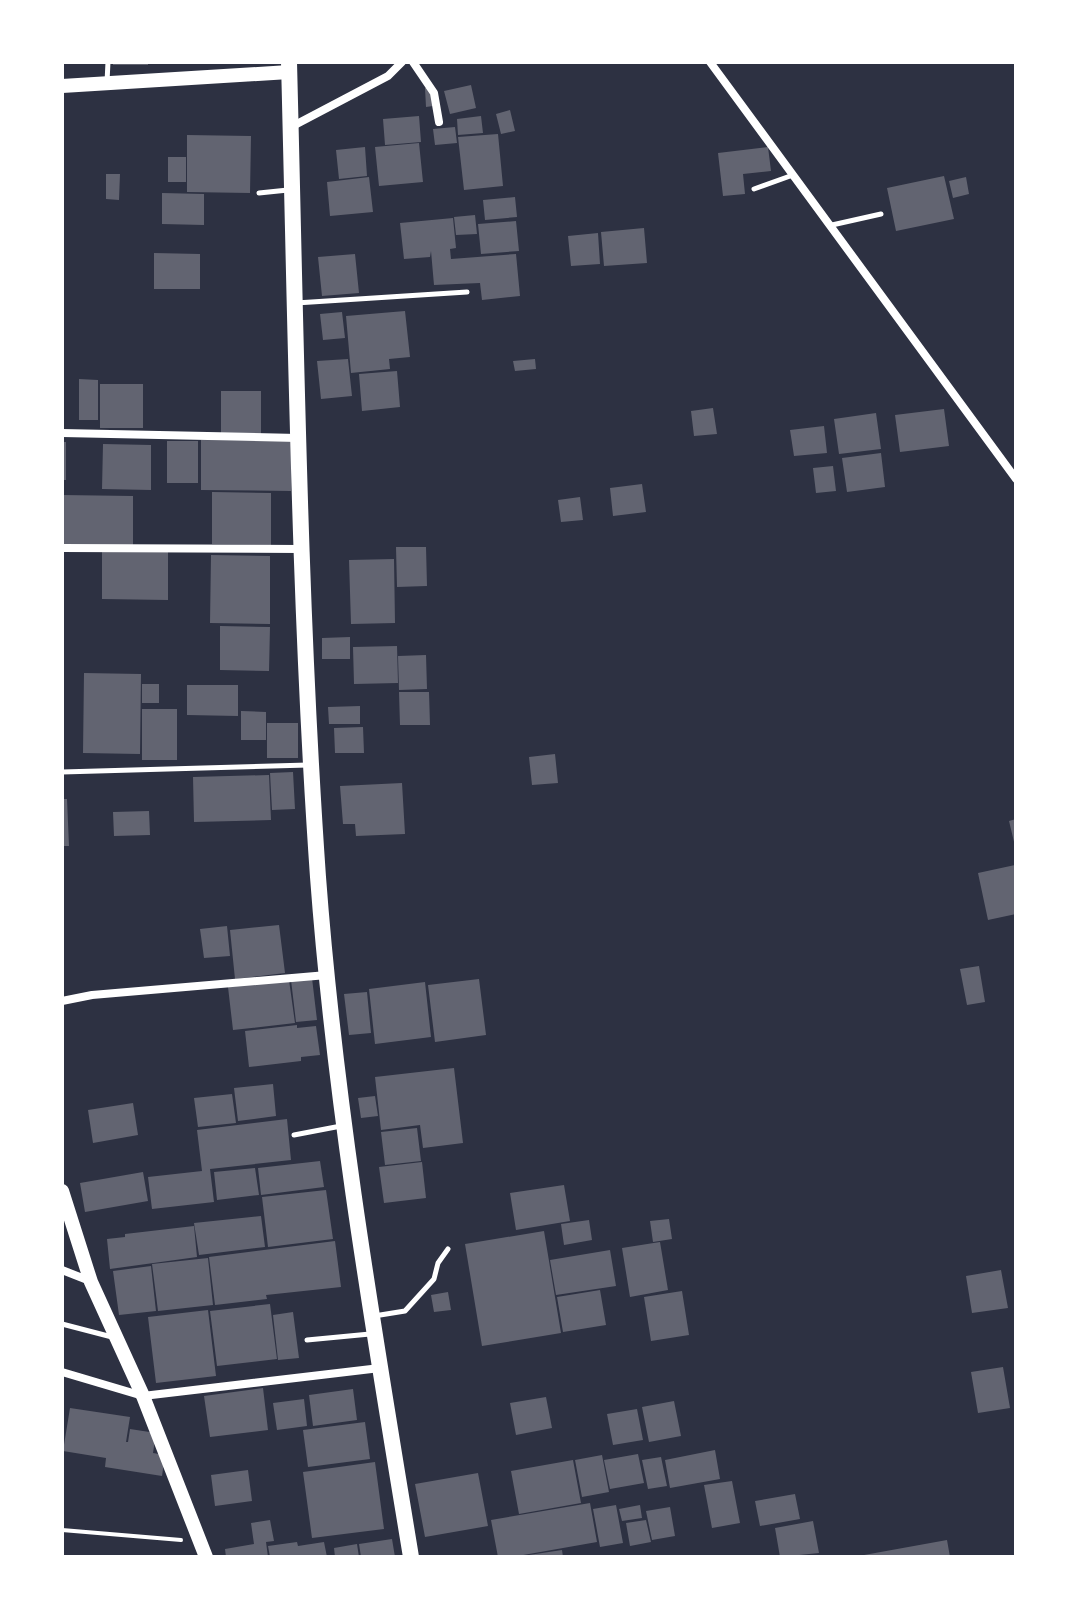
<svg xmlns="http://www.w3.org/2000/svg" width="1078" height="1619" viewBox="0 0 1078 1619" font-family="Mulish,sans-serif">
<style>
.building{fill:#626471}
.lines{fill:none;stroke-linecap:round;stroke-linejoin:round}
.path{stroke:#fff;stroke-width:4}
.service{stroke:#fff;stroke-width:5}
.minor{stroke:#fff;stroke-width:8}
.tertiary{stroke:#fff;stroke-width:14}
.secondary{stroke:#fff;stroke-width:16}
</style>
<rect width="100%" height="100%" fill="#2d3142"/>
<path class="building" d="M113 62H148V65H113Z
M471 85 476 108 450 114 444 91Z
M425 88H431L433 106 426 107Z
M510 110 515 131 501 134 496 114Z
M419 116 421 142 385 145 383 119Z
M481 116 483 133 458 135 457 119Z
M455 127 457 143 435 145 433 129Z
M498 134 503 186 464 190 458 137Z
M187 135 251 136 250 193 187 192Z
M419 143 423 182 379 186 375 147Z
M365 147 367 176 339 179 336 150Z
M768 147 771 171 743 174 745 194 723 196 718 153Z
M168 157H186V182H168Z
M106 174H120L119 200 106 199Z
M944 176 954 219 896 231 887 188Z
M369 177 373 212 330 216 327 182Z
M966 177 969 194 953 198 949 181Z
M162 193 204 194V225L162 224Z
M515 197 517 217 485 220 483 200Z
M475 215 477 234 456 235 454 217Z
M453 218 456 248 450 249 451 259 516 254 520 296 482 300 480 283 434 285 431 251 430 257 404 259 400 223Z
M516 221 519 251 481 254 478 224Z
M644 228 647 263 604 266 601 232Z
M598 233 600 264 571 266 568 236Z
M154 253 200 254V289H154Z
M355 254 359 293 322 296 318 257Z
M405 311 410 357 389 359 390 369 351 373 346 316Z
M342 312 345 338 323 340 320 314Z
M348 359 352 396 321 399 317 361Z
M535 359 536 369 515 371 513 361Z
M397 371 400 407 362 411 359 374Z
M79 379 98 380V420H79Z
M100 384H143V428H100Z
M221 391H261V434H221Z
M713 408 717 434 694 436 691 411Z
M944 409 949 446 900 452 895 415Z
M876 413 881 449 839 454 834 419Z
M824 426 827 453 794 456 790 430Z
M201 440 291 441V491L201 490Z
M167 441H198V483H167Z
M62 442H66V480H62Z
M103 444 151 445V490L102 489Z
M881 453 885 487 847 492 842 458Z
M833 466 836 491 816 493 813 468Z
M642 484 646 512 613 516 610 488Z
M212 492 271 493V545L212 544Z
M62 495 133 496V546H62Z
M580 497 583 520 561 522 558 500Z
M396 547H426L427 586 397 587Z
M102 551 168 552V600L102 599Z
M211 555 270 556V624L210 623Z
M394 559 395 623 351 624 349 560Z
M220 626 270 627 269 671 220 670Z
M350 637V659H322V638Z
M397 646 398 683 354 684 353 647Z
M426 655 427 689 399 690 398 656Z
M84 673 141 674 140 754 83 753Z
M142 684H159V703H142Z
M187 685H238V716L187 715Z
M399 692H429L430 725H400Z
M360 706V724H329L328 707Z
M142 709H177V760H142Z
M241 711 266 712V740H241Z
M267 723H298V758H267Z
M363 727 364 753H335L334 728Z
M555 754 558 783 532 785 529 757Z
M293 772 295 809 272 810 270 773Z
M269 775 271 820 194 822 193 777Z
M402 783 405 834 356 836 355 824H343L340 786Z
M62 799H67L69 846H62Z
M149 811 150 835 114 836 113 812Z
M1016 819V846H1015L1009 821Z
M1015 865 1016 914 988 920 978 873Z
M279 925 285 973 235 979 230 930Z
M227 926 230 956 204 958 200 929Z
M979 966 985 1002 967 1005 960 969Z
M312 978 317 1020 296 1022 291 980Z
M479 979 486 1035 435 1042 428 985Z
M289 980 295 1023 233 1030 228 987Z
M425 982 431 1037 375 1044 369 989Z
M367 992 371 1033 349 1035 344 994Z
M297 1025V1028L316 1026 320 1055 301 1057V1061L249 1067 245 1031Z
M454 1068 463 1143 423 1148 420 1125 381 1130 375 1077Z
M273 1084 276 1116 238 1121 234 1088Z
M232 1094 236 1123 198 1127 194 1098Z
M375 1096 378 1116 361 1118 358 1098Z
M133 1103 138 1135 93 1143 88 1110Z
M287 1119 291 1160 210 1169 214 1202 152 1209 148 1177 202 1171 197 1130Z
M417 1128 421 1161 385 1165 381 1132Z
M320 1161 324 1187 261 1195 258 1168Z
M422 1162 426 1198 384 1203 379 1167Z
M255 1168 259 1195 217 1200 214 1172Z
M143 1172 148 1201 85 1212 80 1183Z
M564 1185 570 1221 516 1230 510 1193Z
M326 1190 333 1239 268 1247 262 1197Z
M261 1216 265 1247 199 1255 194 1223Z
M669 1219 672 1239 653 1242 650 1221Z
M589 1220 592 1240 564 1245 561 1224Z
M194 1226 197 1257 110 1269 107 1239 125 1237V1234Z
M544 1231 561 1333 482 1346 465 1244Z
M335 1241 341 1287 266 1295 267 1299 215 1305 209 1257Z
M660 1242 668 1290 630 1297 622 1248Z
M610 1250 616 1286 556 1295 550 1260Z
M208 1258 213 1305 158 1311 152 1264Z
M151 1266 156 1311 119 1315 113 1271Z
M1001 1270 1008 1308 972 1313 966 1276Z
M600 1290 606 1325 563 1332 557 1297Z
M682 1291 689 1335 651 1341 644 1297Z
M448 1292 451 1310 434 1312 431 1295Z
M270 1304 277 1359 217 1366 210 1311Z
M208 1310 216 1376 156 1383 148 1317Z
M293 1312 299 1358 278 1360 273 1315Z
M1003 1367 1010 1408 978 1413 971 1372Z
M263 1388 268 1430 210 1437 204 1396Z
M353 1389 357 1420 313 1426 309 1395Z
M546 1397 552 1428 516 1435 510 1403Z
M304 1399 307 1426 277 1430 273 1403Z
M674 1401 681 1436 649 1442 642 1407Z
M70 1408 130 1417 126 1442H128L130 1429 156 1433 153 1453 165 1455 162 1476 105 1467 106 1458 63 1451Z
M637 1409 643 1440 613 1445 607 1414Z
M365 1422 370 1459 308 1467 303 1430Z
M715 1450 720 1479 670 1488 665 1460Z
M638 1454 644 1483 610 1489 604 1460Z
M602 1455 609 1492 582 1497 575 1460Z
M661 1457 667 1486 648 1489 642 1460Z
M573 1460 581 1503 519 1514 511 1471Z
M375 1462 384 1529 312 1538 303 1472Z
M248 1470 252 1501 215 1506 211 1475Z
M478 1473 488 1526 425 1537 415 1484Z
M732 1481 740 1523 712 1528 704 1485Z
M795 1494 800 1519 760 1526 755 1501Z
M590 1503 597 1542 512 1557H498L491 1520Z
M616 1505 623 1543 600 1547 593 1509Z
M640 1505 642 1518 622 1521 619 1509Z
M670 1507 675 1536 652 1540 646 1511Z
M270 1520 274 1541 266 1542 268 1557H226L225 1549 254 1544 251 1523Z
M646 1520 651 1542 630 1546 626 1523Z
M813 1521 819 1553 780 1557 775 1528Z
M392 1539 395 1557H361L359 1544Z
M947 1540 950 1557H864V1555Z
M297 1542 298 1546 324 1542 327 1557H270L268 1546Z
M357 1544 359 1557H335L334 1548Z
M562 1550 563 1557H530L529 1555Z"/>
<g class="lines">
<path class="path" d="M62 1530 181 1540"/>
<path class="service" d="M107 82 108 62
M754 189 793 175
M259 193 288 190
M832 225 881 214
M296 303 467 292
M62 772 308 765
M294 1135 341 1126
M374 1316 405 1311 434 1279 438 1263 448 1249
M62 1324 112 1337
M307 1340 370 1334"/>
<path class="minor" d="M413 62 434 93 439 122
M710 62 1016 479
M291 127 388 76 402 62
M62 433 298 438
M62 548 301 549
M62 1001 92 995 327 975
M62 1270 90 1281
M62 1372 143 1396 380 1368"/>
<path class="tertiary" d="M62 86 289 72
M62 1191 91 1282 143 1396 206 1557"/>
<path class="secondary" d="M289 62C296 333 299 606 318 877 335 1105 374 1332 411 1557"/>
</g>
<rect width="1078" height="1619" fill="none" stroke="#ffffff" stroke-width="128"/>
</svg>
